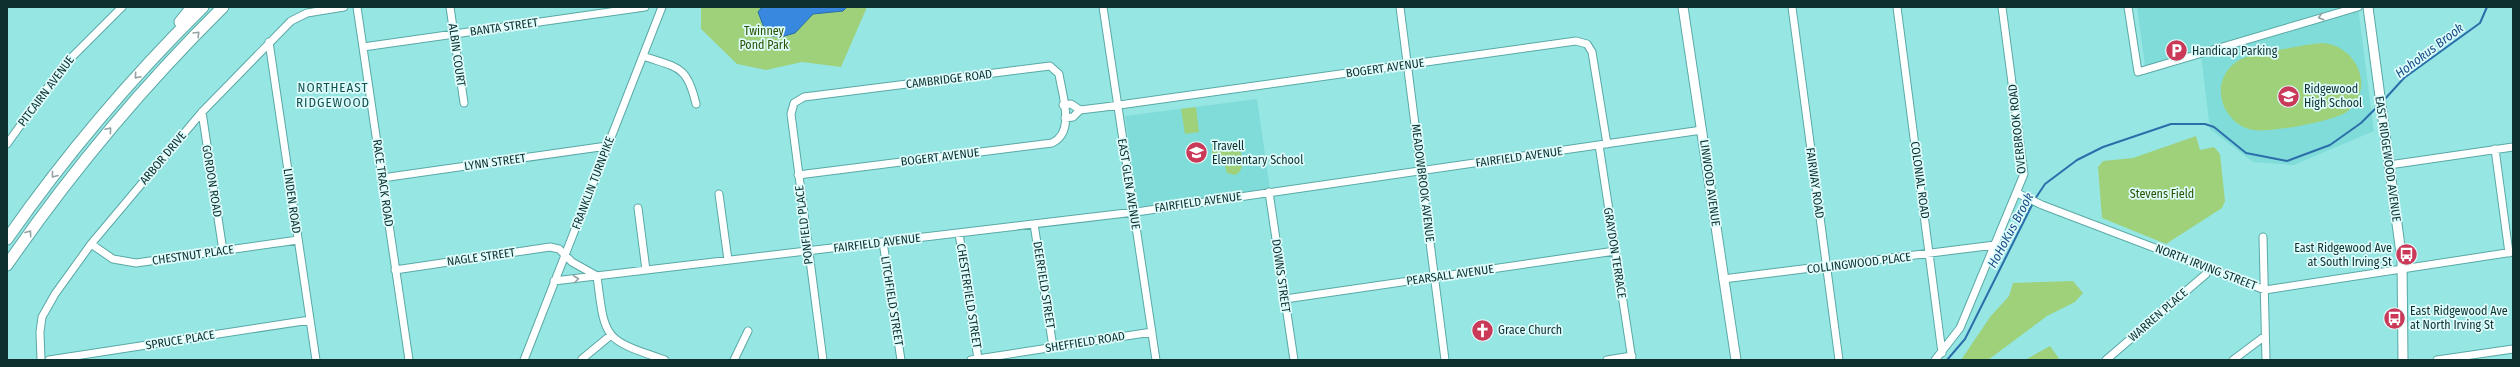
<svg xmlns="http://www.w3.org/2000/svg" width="2520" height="367" viewBox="0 0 2520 367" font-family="'Fira Sans Condensed',sans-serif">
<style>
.built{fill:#80dcd9}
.green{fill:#9fd17b}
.water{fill:#3888df;stroke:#2b6eaa}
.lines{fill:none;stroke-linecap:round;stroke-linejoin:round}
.stream{stroke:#2b6eaa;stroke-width:2}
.minor-casing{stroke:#59a9a6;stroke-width:9}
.major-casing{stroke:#59a9a6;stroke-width:11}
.highway-casing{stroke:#59a9a6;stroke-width:13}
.minor{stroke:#fff;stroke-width:7}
.major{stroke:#fff;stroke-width:9}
.highway{stroke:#fff;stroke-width:11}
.oneway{stroke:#93a2a2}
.labels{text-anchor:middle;stroke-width:3.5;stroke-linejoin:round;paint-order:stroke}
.street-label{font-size:12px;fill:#0e3130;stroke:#dffdfc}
.park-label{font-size:12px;fill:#2b5000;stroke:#dffdfc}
.poi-label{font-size:12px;fill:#0e3130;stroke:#dffdfc;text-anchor:start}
.water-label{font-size:13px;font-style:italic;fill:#184e87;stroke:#dffdfc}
.neighbourhood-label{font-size:13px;letter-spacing:1px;fill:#125352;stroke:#dffdfc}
</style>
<rect width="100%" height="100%" fill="#96e6e4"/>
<path class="built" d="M2137 7H2358L2374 131 2294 165 2253 162 2210 129 2201 55 2145 66Z
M1257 99 1270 189 1138 207 1125 116Z"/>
<path class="green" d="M701 7H867L841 67 802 62 766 70 737 64 701 29Z
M2322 43C2356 45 2376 87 2348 111 2337 121 2269 133 2254 130 2245 129 2236 124 2231 117 2223 109 2220 97 2221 86 2227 55 2258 53 2283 49 2296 47 2309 44 2322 43Z
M1196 107 1199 132 1185 134 1181 109Z
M2196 136 2200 150 2214 147 2220 154 2225 201 2222 208 2166 244 2102 218 2098 167 2103 161 2133 158Z
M1227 141 1228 145 1239 144C1241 154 1247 169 1235 175L1227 173 1222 156 1212 155V144Z
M2073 281 2083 293 2075 302 2047 316 1988 360H1961L1990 317 2009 296 2013 283Z
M2050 346 2060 360H2025Z"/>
<path class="water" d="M762 7H847L843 11 813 14 795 33 781 37 770 36 765 30 758 12Z"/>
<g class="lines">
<path class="stream" d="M2384 100 2404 78 2480 23 2487 7
M2035 199 2045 184 2077 160 2103 147 2171 124H2205L2214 127 2246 153 2287 161 2330 145 2361 123 2378 106
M1947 360 1965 339 2033 203"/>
<defs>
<path id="minor" d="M357 7 409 360
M450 7 464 103
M1103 7 1156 360
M1400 7 1445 360
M1792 7 1839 360
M1897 7 1942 353
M2128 7 2138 72 2358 7
M269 42 316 360
M363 47 645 7
M643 56C678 68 687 65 696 104
M1063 105 1071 104 1080 110 1105 107 1576 41 1587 44 1592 52 1607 144
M202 112 223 251
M1065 118 1073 117 1080 110
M7 144 63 66 122 7
M1599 145 1632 360
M2495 149 2509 253
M2389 165 2513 147
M798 175 1052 143C1076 132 1062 95 1059 74L1050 66 804 97 794 103 791 114 823 360
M382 178 607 146
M1269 192 1294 360
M2017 193 2042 205 2265 290 2513 252
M719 194 728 260
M638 208 646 270
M1034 224 1053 347
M959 233 978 359
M2263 237 2266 360
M883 242 901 360
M91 244 113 259 136 263 298 240
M395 270 550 247 559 249 572 262 597 276
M597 276C605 340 603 339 665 360
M1723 279 1995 245
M554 281 1143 211 1702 130
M1285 299 1615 251
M582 359 611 335
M41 360 40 332 42 317 55 294 91 244 202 112 291 21 307 13 344 7
M49 360 310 320
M524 360 662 7
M734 360 748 331
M971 360 1152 332
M1607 360 1632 356
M1935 360 1960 328 2024 174 2002 7
M2106 360 2206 274 2208 269
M2233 360 2265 336
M2437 360 2513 349"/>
<path id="major" d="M1683 7 1736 360
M2368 7 2402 261 2403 360"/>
<path id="highway" d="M180 22 192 7
M7 239C65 156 131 78 203 7
M7 265C71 172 143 86 223 7"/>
</defs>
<use href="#minor" class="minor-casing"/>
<use href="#major" class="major-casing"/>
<use href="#highway" class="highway-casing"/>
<use href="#minor" class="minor"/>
<use href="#major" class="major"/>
<use href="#highway" class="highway"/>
</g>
<defs><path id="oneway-chevron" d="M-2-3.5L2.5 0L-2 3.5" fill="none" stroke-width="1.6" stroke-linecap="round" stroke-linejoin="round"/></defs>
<g class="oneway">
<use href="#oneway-chevron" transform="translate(2321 17) rotate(164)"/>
<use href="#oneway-chevron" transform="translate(197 34) rotate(-46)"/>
<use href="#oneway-chevron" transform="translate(137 76) rotate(131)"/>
<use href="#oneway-chevron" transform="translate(109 130) rotate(-50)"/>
<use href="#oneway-chevron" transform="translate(54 175) rotate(128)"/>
<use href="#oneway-chevron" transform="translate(29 233) rotate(-54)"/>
<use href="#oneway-chevron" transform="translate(576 279) rotate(-7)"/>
</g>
<defs>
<symbol id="parking-disc" viewBox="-11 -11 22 22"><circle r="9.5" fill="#ca3a58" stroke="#dffdfc"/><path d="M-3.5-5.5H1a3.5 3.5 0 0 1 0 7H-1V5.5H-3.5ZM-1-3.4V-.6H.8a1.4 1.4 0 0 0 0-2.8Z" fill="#fff"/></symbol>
<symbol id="school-disc" viewBox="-11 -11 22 22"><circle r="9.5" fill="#ca3a58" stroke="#dffdfc"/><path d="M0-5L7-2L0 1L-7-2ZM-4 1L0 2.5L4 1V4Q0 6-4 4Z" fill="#fff"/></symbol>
<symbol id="bus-disc" viewBox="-11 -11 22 22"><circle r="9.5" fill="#ca3a58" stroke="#dffdfc"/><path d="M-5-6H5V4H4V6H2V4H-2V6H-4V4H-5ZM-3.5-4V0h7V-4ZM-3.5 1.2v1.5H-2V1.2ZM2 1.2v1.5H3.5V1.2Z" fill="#fff"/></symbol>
<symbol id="church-disc" viewBox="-11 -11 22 22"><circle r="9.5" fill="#ca3a58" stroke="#dffdfc"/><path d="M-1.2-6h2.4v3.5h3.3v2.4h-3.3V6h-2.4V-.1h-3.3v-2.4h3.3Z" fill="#fff"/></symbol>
</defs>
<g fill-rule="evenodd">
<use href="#parking-disc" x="2164" y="38" width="25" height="25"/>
<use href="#school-disc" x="2276" y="84" width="25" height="25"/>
<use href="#school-disc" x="1184" y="140" width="25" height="25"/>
<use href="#bus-disc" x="2394" y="242" width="25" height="25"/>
<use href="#bus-disc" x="2382" y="306" width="25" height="25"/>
<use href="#church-disc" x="1470" y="318" width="25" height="25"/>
</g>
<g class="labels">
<g class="street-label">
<text transform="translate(504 27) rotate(-8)" y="4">BANTA STREET</text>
<text transform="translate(457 55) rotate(82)" y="4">ALBIN COURT</text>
<text transform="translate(1385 68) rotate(-8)" y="4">BOGERT AVENUE</text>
<text transform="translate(949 79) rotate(-7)" y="4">CAMBRIDGE ROAD</text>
<text transform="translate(46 91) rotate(-53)" y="4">PITCAIRN AVENUE</text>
<text transform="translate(2017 129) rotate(-96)" y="4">OVERBROOK ROAD</text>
<text transform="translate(940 157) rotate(-7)" y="4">BOGERT AVENUE</text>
<text transform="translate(1519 157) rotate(-8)" y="4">FAIRFIELD AVENUE</text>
<text transform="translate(163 158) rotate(-50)" y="4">ARBOR DRIVE</text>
<text transform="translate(2388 159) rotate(82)" y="4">EAST RIDGEWOOD AVENUE</text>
<text transform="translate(495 162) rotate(-8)" y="4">LYNN STREET</text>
<text transform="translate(1920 180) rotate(82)" y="4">COLONIAL ROAD</text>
<text transform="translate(212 181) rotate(81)" y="4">GORDON ROAD</text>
<text transform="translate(383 183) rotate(82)" y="4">RACE TRACK ROAD</text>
<text transform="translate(593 183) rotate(-69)" y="4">FRANKLIN TURNPIKE</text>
<text transform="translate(1423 183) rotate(83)" y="4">MEADOWBROOK AVENUE</text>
<text transform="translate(1710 183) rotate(82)" y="4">LINWOOD AVENUE</text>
<text transform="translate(1815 183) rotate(82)" y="4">FAIRWAY ROAD</text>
<text transform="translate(1129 184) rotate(81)" y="4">EAST GLEN AVENUE</text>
<text transform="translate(292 201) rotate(82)" y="4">LINDEN ROAD</text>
<text transform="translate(1198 202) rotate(-8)" y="4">FAIRFIELD AVENUE</text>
<text transform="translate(804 225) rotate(-97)" y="4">PONFIELD PLACE</text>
<text transform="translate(877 243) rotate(-7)" y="4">FAIRFIELD AVENUE</text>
<text transform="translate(1615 253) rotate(81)" y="4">GRAYDON TERRACE</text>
<text transform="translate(193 255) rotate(-8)" y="4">CHESTNUT PLACE</text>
<text transform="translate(481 257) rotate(-8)" y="4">NAGLE STREET</text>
<text transform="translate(1859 263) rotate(-7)" y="4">COLLINGWOOD PLACE</text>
<text transform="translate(2206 267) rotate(21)" y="4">NORTH IRVING STREET</text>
<text transform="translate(1450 275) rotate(-8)" y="4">PEARSALL AVENUE</text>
<text transform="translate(1281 276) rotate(82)" y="4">DOWNS STREET</text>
<text transform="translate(1044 285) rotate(81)" y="4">DEERFIELD STREET</text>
<text transform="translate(969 296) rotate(81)" y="4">CHESTERFIELD STREET</text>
<text transform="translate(892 301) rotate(81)" y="4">LITCHFIELD STREET</text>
<text transform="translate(2158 315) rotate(-41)" y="4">WARREN PLACE</text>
<text transform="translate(180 340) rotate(-9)" y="4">SPRUCE PLACE</text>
<text transform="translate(1085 342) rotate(-9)" y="4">SHEFFIELD ROAD</text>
</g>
<g class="park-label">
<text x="764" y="35">Twinney<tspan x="764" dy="14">Pond Park</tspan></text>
<text x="2162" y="198">Stevens Field</text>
</g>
<g class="poi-label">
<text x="2192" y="55">Handicap Parking</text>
<text x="2304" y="93">Ridgewood<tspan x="2304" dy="14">High School</tspan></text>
<text x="1212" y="150">Travell<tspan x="1212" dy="14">Elementary School</tspan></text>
<text x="2392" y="252" text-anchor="end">East Ridgewood Ave<tspan x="2392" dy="14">at South Irving St</tspan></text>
<text x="2410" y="315">East Ridgewood Ave<tspan x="2410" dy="14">at North Irving St</tspan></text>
<text x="1498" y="334">Grace Church</text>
</g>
<g class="water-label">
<text transform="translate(2429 50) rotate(-37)" y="5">Hohokus Brook</text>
<text transform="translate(2010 230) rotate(-62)" y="5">HoHoKus Brook</text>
</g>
<g class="neighbourhood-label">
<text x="333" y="92">NORTHEAST<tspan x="333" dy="15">RIDGEWOOD</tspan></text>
</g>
</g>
<rect width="2520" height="367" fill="none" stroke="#0e3130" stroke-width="16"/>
</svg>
